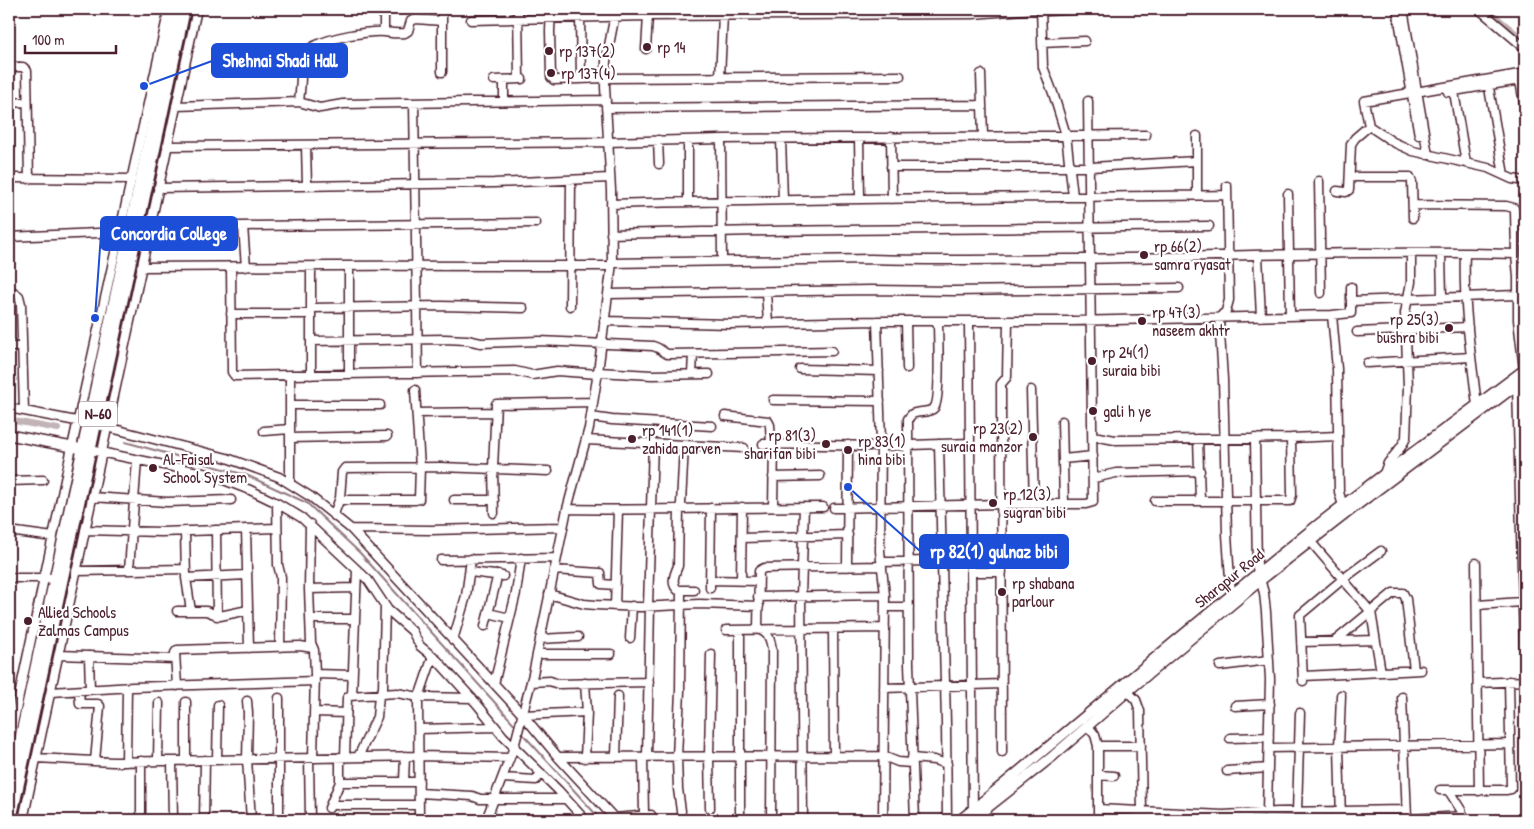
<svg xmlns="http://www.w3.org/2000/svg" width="1534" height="829" viewBox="0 0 1534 829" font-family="'Patrick Hand',sans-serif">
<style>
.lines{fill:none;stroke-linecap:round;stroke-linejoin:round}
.stream{stroke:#91787e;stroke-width:2}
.canal{stroke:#c1b3b6;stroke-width:6}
.minor-casing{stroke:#4a1f2b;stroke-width:11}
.major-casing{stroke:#4a1f2b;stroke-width:12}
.highway-casing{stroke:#4a1f2b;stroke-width:14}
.minor{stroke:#fff;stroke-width:8}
.major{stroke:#fff;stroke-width:9}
.highway{stroke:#fff;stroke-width:10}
.poi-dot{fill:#4a1f2b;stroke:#fff;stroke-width:2}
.labels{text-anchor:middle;stroke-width:4.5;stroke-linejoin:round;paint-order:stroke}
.shield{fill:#fff;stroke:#80626b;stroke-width:1}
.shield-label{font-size:15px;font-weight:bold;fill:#4a1f2b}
.poi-label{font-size:16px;fill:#4a1f2b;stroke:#fff;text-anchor:start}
.street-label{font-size:16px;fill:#4a1f2b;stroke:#fff}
.leader{fill:none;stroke:#1d4ed8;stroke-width:2}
.callout-dot{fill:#1d4ed8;stroke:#fff;stroke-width:2}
.callout{fill:#1d4ed8;stroke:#1d4ed8;stroke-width:2}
.callout-label{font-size:18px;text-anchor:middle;font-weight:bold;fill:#fff}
</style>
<rect width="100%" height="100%" fill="#fff"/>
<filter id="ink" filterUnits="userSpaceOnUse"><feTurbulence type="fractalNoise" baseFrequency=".02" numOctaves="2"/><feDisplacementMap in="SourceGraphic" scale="10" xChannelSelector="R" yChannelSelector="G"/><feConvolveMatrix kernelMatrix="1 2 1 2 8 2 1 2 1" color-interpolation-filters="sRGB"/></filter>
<g filter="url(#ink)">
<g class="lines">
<path class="stream" d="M125 442 246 475 307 503 360 553 517 727
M520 731 601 820"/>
<path class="canal" d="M1487 9 1525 41
M9 420 58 429"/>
<defs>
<path id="minor" d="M384 9V32
M442 9V72
M518 9 519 79
M551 9 550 31 551 77 554 80 605 78 900 76
M1041 9 1043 67 1053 93 1066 135 1073 196
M1397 9 1419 135
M1403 9 1428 155
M1479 9 1525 48
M580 17 581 78
M471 20 648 16 973 14 1036 9 1047 11 1086 9
M1042 43 1085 41
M646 49 648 16
M9 67H23L27 71 29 179
M1525 73 1364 101 1369 126 1393 142 1413 151 1488 168 1512 179 1525 181
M981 74 983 136
M1519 76 1525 108
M720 77 723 15
M494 80 522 79
M504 80V101
M1488 82 1504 175
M1453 86 1466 163
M1448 92 1520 80
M299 102C300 93 301 84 301 75 300 70 298 65 299 60 305 40 368 30 385 32 392 33 398 34 405 33L408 31 411 21 416 19 442 21
M9 103 27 102
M414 103 418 373
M176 106 299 102 320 108 343 104 606 100
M606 108 982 105
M891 137 892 199
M859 138 860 198
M721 139 722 261
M781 139 783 200
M658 140 659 164
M688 140V202
M306 145 307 186
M167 146 607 142 721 139 1146 135
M891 167H1091L1196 161
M1350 177H1410L1412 182 1413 218
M9 178 132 179
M1319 181 1321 293
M1227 186 1229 300 1226 311 1219 318 1223 379 1227 534 1231 595
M158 188 494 183 610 178
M1337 191 1346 192 1349 190 1351 144 1355 138 1369 126
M1288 194 1290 316
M1197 195V136
M611 204C816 198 1021 198 1227 195
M1413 205 1506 206 1514 208 1515 211 1516 254 1518 277V320L1524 370
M243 226 246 267
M150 227 536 223
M611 234C811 229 1010 229 1209 226
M9 237 120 232
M1441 253 1442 297
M1465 253C1463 304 1471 355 1477 405
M1258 256 1261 317
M612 263 871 259C935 261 1000 260 1064 259 1215 257 1365 250 1516 254
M349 266V374
M141 267C298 266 454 265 611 266
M231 267 232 372 235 376 515 371 532 375 557 371 598 374
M311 267V375
M9 289 19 296 21 304 24 411
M766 292 768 323
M608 294 871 290 954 291 1179 288
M1351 301 1517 295
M570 306 571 180
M311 308 441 306 523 308
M231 314H311
M1332 315 1337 369 1339 492 1343 506
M604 321 731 324 877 321H1072L1332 315 1351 313V287
M877 321 881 442 880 551 885 595 883 820
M906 322 907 368
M969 322 973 813
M1357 332 1468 327
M311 341 445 339 467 340 481 343 539 341 653 346 658 348 667 354H671L832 351
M9 347H22
M1367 363 1471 357
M800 369 879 371
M598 372 652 375 709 374
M692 374 693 354
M1517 386 1525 681
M1031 390 1034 504
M773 400 880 401
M290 405H380
M9 408 107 427 227 458 279 477 311 497 351 529 523 715 558 757 616 820
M417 413 494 412
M725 416 768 421 770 425 771 444
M591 417 612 420 712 426
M1062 421 1064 504
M264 431 290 429
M1093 436 1115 440 1291 438 1338 436
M290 438 387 436
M1255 438 1257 568 1264 593 1266 612 1270 679 1267 812
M1198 439 1200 500
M586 440 744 448
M763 444 881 446 970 443
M939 444 946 723 947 820
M684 445 681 504 679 510 678 566C675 573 670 584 678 590H694
M90 450 208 474 250 490 277 503 302 518 368 580 388 610 412 631 420 646 437 660 477 704 503 736 558 790 585 820
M1063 459 1093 456
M1383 476 1388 463 1401 447 1406 438 1408 386 1405 313 1411 282V254
M773 477 820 476
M1094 478 1116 473 1200 471
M9 481 43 480
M290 483V376
M92 497 167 502 231 500
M340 500H415L419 499 420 467 415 390
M454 500H494
M1155 501H1290L1292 495 1291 438
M277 503 278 565 281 577 280 647
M773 507 774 444
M834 508 1002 504H1086L1093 502 1088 101
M567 509C652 511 737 507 823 507
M494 513 493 468 496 404 593 402
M334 514 340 498 342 472 345 468 440 467 548 471
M310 524 309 589 311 643 314 650 315 674 313 758
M246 529 249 648
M351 529 431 530 562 527
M85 530 161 532 277 528
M216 530 217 616
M9 531 53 537
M185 531 186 578 191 611
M742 538 848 535
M1311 542 1371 612 1381 672
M942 547 971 546
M441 560 556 558
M881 562 929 561
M1476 563 1479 791
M847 567 848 445
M129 570 137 460
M554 570 600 573 601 584 615 585
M76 571 186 569
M470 572 503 576
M971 572H1002
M9 578H55
M186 578 247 575
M710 580 758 581
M741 580 742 507
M710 588 711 508
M309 589 356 588
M549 594 584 604 596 605 641 607 699 604 759 606
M758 597 885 595
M1477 605 1522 602
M615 606 618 510
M648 606 653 443
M885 607H909
M177 611H206L220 616 248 610
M488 613 510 618
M310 619H354
M485 626 498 574
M833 629 834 756
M726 630 885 628
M740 630V820
M630 638 632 606
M540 639 578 637
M453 640 466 596 471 559
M1335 641 1393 593H1403L1406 599 1414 670
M1302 642 1375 640
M537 654H611
M59 655 175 659
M89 656 90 690
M1220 666 1269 660
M315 674 352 675
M1304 676 1421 670
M1303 681 1300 615 1343 579 1381 551
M531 682 550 681 558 684 649 682
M585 683 587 712 585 758
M1478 683 1525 681
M494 684 516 593 521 558
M177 686 175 653 177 650 300 646 313 648
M884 688 1002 684
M1125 689 1136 700 1140 711 1142 811
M79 691 80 704H98L100 706 95 761
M51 692 133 687 315 681
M352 695 357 570
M1402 697 1407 817 1410 819 1464 816
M247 701 248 713 247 759 251 820
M186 702V761
M1235 706 1270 704
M315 712 346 713
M523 715 587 712
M1087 725 1095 735 1098 746V820
M419 729 495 727
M1230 738 1269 737
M9 743 72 447 169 9
M1098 746H1141
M1269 748 1510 744
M1002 752 1001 384 1007 377 1008 321
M345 757 347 698 349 696 397 693 419 697 472 698
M358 757 377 717 379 695 383 689 385 606
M558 757 883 756 898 762 912 763
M616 757 618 696
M643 757 644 815
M647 757 650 606
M36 758 113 762 419 756 510 758
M309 758 310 820
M912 758 934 760 947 764
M217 760 218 705
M141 761V812
M158 761 159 703
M172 761 173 820
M126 762 127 688
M1227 771 1268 768
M1098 775 1114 776
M503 778 536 780 541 773
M340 782H419
M404 782 405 756
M1440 790H1506L1511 789 1509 681
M1449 791 1461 810 1465 820
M419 793 472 796 480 799H566
M331 805H419
M329 808 340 782V757
M710 808 709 757 711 654
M1098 809 1223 815 1278 812 1406 810
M681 811 678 789 677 757 680 691 681 590
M1297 812 1300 713
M614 818 651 815
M23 820 197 9
M204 820 205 760
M279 820V698
M419 820 418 700 433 656
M486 820 514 747 533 674 567 509 589 428 598 372 612 263 611 190 605 87 606 61 616 9
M771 820 772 651C771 640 769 633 758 629L759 571 764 568 882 566
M803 820 801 596 804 507
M915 820 909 664 908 419 912 414C918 411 930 413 934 408 941 401 938 336 938 322
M1341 820 1339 747 1341 695
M1497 820V819"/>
<path id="major" d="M9 435 88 450
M960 820C1077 724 1192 625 1310 531 1380 475 1454 423 1525 369
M972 820 1053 756 1128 691 1261 580 1356 506 1525 379"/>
<path id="highway" d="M9 791 177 9
M11 820 185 9"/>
</defs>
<use href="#minor" class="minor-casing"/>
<use href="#major" class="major-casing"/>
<use href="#highway" class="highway-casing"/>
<use href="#minor" class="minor"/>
<use href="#major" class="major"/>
<use href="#highway" class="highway"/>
</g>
</g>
<g class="poi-dot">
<circle cx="647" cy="47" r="5"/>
<circle cx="549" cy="51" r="5"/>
<circle cx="551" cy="73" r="5"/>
<circle cx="1144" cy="255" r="5"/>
<circle cx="1142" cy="321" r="5"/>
<circle cx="1449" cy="328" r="5"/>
<circle cx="1092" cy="361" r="5"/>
<circle cx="1093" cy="411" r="5"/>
<circle cx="1033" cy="437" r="5"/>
<circle cx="632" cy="439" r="5"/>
<circle cx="826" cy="444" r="5"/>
<circle cx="848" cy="450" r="5"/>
<circle cx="153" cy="468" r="5"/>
<circle cx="993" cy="503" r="5"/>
<circle cx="1002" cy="592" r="5"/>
<circle cx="28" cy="621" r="5"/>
</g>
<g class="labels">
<rect class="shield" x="79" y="401.5" width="38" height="25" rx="4"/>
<g class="shield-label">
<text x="98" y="419">N-60</text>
</g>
<g class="poi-label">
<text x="657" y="53">rp 14</text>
<text x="559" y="57">rp 137(2)</text>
<text x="561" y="79">rp 137(4)</text>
<text x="1154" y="252">rp 66(2)<tspan x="1154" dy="18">samra ryasat</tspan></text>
<text x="1152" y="318">rp 47(3)<tspan x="1152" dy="18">naseem akhtr</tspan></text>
<text x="1439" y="325" text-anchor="end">rp 25(3)<tspan x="1439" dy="18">bushra bibi</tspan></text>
<text x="1102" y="358">rp 24(1)<tspan x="1102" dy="18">suraia bibi</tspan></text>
<text x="1103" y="417">gali h ye</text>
<text x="1023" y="434" text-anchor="end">rp 23(2)<tspan x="1023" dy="18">suraia manzor</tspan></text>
<text x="642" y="436">rp 141(1)<tspan x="642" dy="18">zahida parven</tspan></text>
<text x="816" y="441" text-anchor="end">rp 81(3)<tspan x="816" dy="18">sharifan bibi</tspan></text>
<text x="858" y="447">rp 83(1)<tspan x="858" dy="18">hina bibi</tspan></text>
<text x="163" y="465">Al-Faisal<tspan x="163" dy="18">School System</tspan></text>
<text x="1003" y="500">rp 12(3)<tspan x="1003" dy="18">sugran bibi</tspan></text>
<text x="1012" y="589">rp shabana<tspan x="1012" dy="18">parlour</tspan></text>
<text x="38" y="618">Allied Schools<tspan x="38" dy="18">Zalmas Campus</tspan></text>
</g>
<g class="street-label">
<text transform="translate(1229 578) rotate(-39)" y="6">Sharqpur Road</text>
</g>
</g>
<path class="leader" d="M144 86L212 61M95 318L101 234M848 487L920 551"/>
<g class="callout-dot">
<circle cx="144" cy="86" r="5"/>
<circle cx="95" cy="318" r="5"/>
<circle cx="848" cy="487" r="5"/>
</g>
<g class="callout">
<rect x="212" y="44" width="135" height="33" rx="5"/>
<rect x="101" y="217" width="136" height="33" rx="5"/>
<rect x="920" y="535" width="148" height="33" rx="5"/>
</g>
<g class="callout-label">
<text x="280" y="67">Shehnai Shadi Hall</text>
<text x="169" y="240">Concordia College</text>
<text x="994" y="558">rp 82(1) gulnaz bibi</text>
</g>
<rect width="1534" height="829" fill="none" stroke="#fff" stroke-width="30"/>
<rect x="15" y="15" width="1504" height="799" fill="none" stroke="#4a1f2b" stroke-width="2" filter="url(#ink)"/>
<path d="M25 45v8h91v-8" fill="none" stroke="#4a1f2b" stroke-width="2.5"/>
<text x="32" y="45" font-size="15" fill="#4a1f2b" stroke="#ffffff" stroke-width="4" paint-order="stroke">100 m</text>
</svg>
